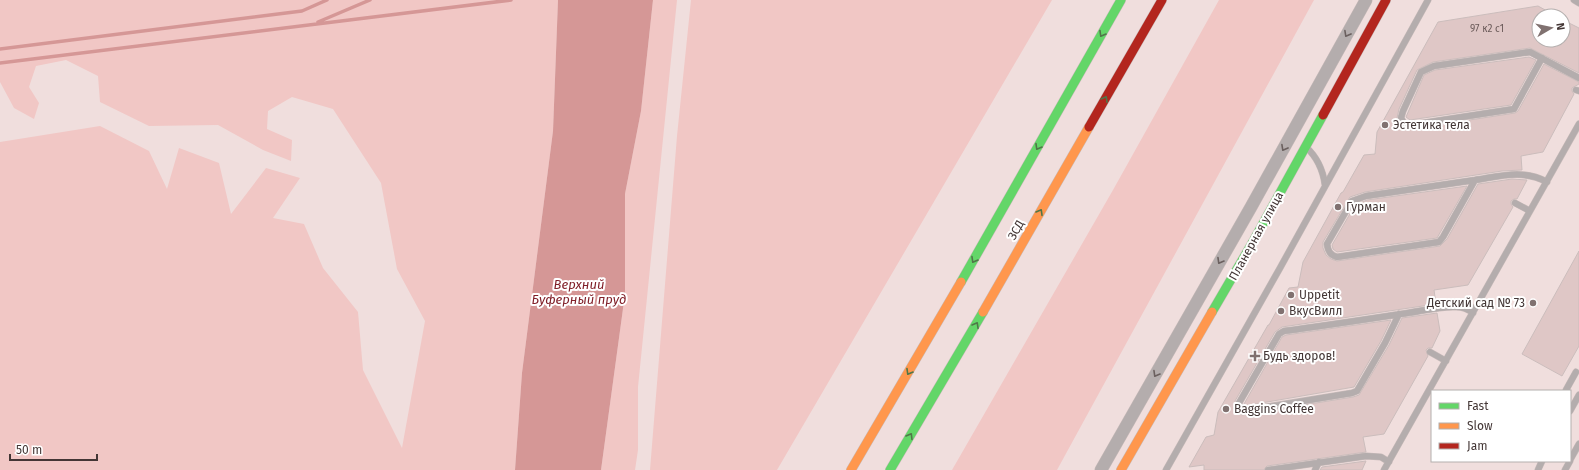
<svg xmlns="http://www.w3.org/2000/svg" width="1579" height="470" viewBox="0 0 1579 470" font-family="'Fira Sans',sans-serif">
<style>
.green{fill:#f1c7c5}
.water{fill:#d59796}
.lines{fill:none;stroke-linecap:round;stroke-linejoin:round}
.stream{stroke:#d59796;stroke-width:3.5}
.building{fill:#dfc7c6;stroke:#cbbdbc}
.lane-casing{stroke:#c8bbba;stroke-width:7}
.street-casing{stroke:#c8bbba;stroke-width:13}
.fast-casing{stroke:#c8bbba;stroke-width:10}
.slow-casing{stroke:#c8bbba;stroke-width:10}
.jam-casing{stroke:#c8bbba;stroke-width:10}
.lane{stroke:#b4adad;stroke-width:6}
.street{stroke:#b4adad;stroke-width:12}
.fast{stroke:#63d668;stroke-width:9}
.slow{stroke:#ff974d;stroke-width:9}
.jam{stroke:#b3261e;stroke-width:9}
.oneway{stroke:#507649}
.oneway2{stroke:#6b605f}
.poi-dot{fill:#807170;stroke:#fff;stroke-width:1.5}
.labels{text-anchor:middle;stroke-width:4;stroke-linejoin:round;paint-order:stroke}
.number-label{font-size:10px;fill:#6b5b5a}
.poi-label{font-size:12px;fill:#433635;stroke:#fff;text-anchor:start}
.street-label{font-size:12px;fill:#433635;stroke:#fff}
.water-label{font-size:13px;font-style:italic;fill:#801f28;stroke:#fff}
</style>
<rect width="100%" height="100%" fill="#f0dedd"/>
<path class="green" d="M0 0H558L553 131 522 373 515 470H0V142L100 126 149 151 167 189 179 148 219 163 231 214 266 168 300 178 273 218 304 224 323 268 358 312 363 370 402 448 425 321 397 269 381 183 333 109 292 97 268 111 267 129 292 140 291 161 263 150 218 125 149 126 100 102 98 76 66 60 36 66 29 87 39 103 34 119 14 108 0 82Z
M653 0H677L638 387V450L635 470H601L625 294V194L641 111Z
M691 0H1052L777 470H650L677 136Z
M1219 0H1314L1057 470H952L1113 190Z"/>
<path class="water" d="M558 0H653L641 111 625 194V294L601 470H515L522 373 553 131Z"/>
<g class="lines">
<path class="stream" d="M318 22 370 0
M0 49 302 11 327 0
M0 63 511 0"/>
</g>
<path class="building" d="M1538 6 1556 16H1539V40H1563V20L1579 28V73L1530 48 1433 62 1417 70 1399 109 1397 118 1402 127 1411 129 1515 113 1518 111 1544 64 1579 82V84L1572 88V91L1574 94 1543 152 1521 156 1522 170 1502 171 1365 192 1350 197 1323 242V248L1326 255 1331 259 1337 261 1440 246 1447 239 1478 184 1512 179 1527 180 1517 199H1514L1511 201V204L1513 207 1468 285 1434 290 1436 304 1282 327 1275 332 1235 401 1237 412 1242 415 1353 397 1359 395 1389 345 1402 318 1437 313 1440 331 1432 348H1428L1426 350 1428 356 1384 434 1363 437 1366 452 1267 466 1264 470H1204V465L1189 467 1206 437 1214 435 1218 412 1268 325H1269L1289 288 1298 287 1303 262 1341 193 1343 192 1364 155 1375 154 1377 132 1438 22Z
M1529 57 1536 60 1511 105 1410 120 1406 117 1424 75 1435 70Z
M1467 186 1437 238 1337 252 1333 249 1332 245 1355 205 1367 200Z
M1579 251V346L1562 376 1522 354Z
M1391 320 1381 341 1354 387 1244 406V404L1282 337 1286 335Z
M1366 461 1362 470H1320L1322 467Z"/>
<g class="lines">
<defs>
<path id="lane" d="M1574 0 1579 3
M1542 58 1514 109 1410 125 1404 123 1401 118 1403 111 1421 72 1434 66 1530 52 1579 78
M1576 90 1579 91
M1306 147C1318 158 1323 170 1325 185
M1475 180 1366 196 1352 201 1327 244C1328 251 1330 255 1337 257L1439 242 1443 237 1475 180C1501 176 1523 169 1547 182
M1515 203 1530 211
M1399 314 1385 343 1357 391 1352 393 1242 411 1240 409 1239 403 1279 334 1284 331C1323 326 1362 320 1401 314 1419 312 1438 306 1456 307 1462 307 1468 309 1473 313
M1430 352 1446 361
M1567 391 1566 390 1576 372
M1570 411 1579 395
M1570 460 1579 444
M1166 470 1280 268 1428 0
M1268 470 1366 456 1381 457 1389 462
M1315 470 1319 462
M1384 470 1579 124
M1538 470 1542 461
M1565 470 1570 461"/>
<path id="street" d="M1101 470 1251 207 1366 0"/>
<path id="fast" d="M961 282 1121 0
M1212 312 1254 240 1323 115
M890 470 983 312"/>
<path id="slow" d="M983 312 1089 127
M851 470 961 282
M1121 470 1212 312"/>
<path id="jam" d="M1323 115 1386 0
M1089 127 1162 0"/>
</defs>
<use href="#lane" class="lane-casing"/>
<use href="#street" class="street-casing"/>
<use href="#fast" class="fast-casing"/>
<use href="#slow" class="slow-casing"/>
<use href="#jam" class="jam-casing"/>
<use href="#lane" class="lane"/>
<use href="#street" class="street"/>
<use href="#fast" class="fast"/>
<use href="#slow" class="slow"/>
<use href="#jam" class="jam"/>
</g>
<defs><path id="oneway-chevron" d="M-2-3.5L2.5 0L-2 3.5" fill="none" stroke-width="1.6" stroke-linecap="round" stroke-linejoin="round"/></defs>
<g class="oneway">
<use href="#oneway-chevron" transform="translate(1102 34) rotate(120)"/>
<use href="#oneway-chevron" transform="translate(1105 99) rotate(-60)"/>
<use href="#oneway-chevron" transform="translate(1038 147) rotate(120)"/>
<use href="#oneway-chevron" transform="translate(1040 212) rotate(-60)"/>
<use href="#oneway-chevron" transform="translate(974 260) rotate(120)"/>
<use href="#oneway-chevron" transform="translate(976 325) rotate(-60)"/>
<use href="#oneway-chevron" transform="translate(909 372) rotate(120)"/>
<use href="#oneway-chevron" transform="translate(910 436) rotate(-59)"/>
</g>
<g class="oneway2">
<use href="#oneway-chevron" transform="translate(1347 34) rotate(119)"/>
<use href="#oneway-chevron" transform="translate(1284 148) rotate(119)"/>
<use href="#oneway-chevron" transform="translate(1220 261) rotate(120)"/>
<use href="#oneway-chevron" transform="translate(1156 374) rotate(120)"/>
</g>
<g class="poi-dot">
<circle cx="1385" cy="125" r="4"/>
<circle cx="1338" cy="207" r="4"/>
<circle cx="1291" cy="295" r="4"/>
<circle cx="1533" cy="303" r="4"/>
<circle cx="1281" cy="311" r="4"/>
<path d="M1253 350h4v4h4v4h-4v4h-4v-4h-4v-4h4z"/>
<circle cx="1226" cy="409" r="4"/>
</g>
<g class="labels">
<g class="number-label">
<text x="1487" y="32">97 к2 с1</text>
</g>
<g class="poi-label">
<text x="1393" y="129">Эстетика тела</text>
<text x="1346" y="211">Гурман</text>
<text x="1299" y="299">Uppetit</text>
<text x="1525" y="307" text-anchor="end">Детский сад № 73</text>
<text x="1289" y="315">ВкусВилл</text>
<text x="1263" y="360">Будь здоров!</text>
<text x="1234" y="413">Baggins Coffee</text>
</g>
<g class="street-label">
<text transform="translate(1016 230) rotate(-60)" y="4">ЗСД</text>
<text transform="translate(1256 236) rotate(-61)" y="4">Планерная улица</text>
</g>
<g class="water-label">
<text x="579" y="289">Верхний<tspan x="579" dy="15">Буферный пруд</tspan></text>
</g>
</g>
<rect x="1431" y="390" width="140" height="72" fill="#ffffff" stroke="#b4afae"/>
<rect x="1439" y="403" width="20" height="6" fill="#63d668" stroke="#b4afae"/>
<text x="1467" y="410" font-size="12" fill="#433635">Fast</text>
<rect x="1439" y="423" width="20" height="6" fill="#ff974d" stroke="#b4afae"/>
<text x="1467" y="430" font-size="12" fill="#433635">Slow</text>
<rect x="1439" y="443" width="20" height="6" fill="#b3261e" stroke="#b4afae"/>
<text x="1467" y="450" font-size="12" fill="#433635">Jam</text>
<g transform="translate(1551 28) rotate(81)"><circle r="19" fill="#ffffff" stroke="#b4afae"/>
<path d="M0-3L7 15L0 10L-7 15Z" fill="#807170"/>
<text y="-6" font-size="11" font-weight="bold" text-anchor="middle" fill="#433635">N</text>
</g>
<path d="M10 454v6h87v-6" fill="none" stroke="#433635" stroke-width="2"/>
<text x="16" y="454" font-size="12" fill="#433635" stroke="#ffffff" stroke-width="3" paint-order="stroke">50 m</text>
</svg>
